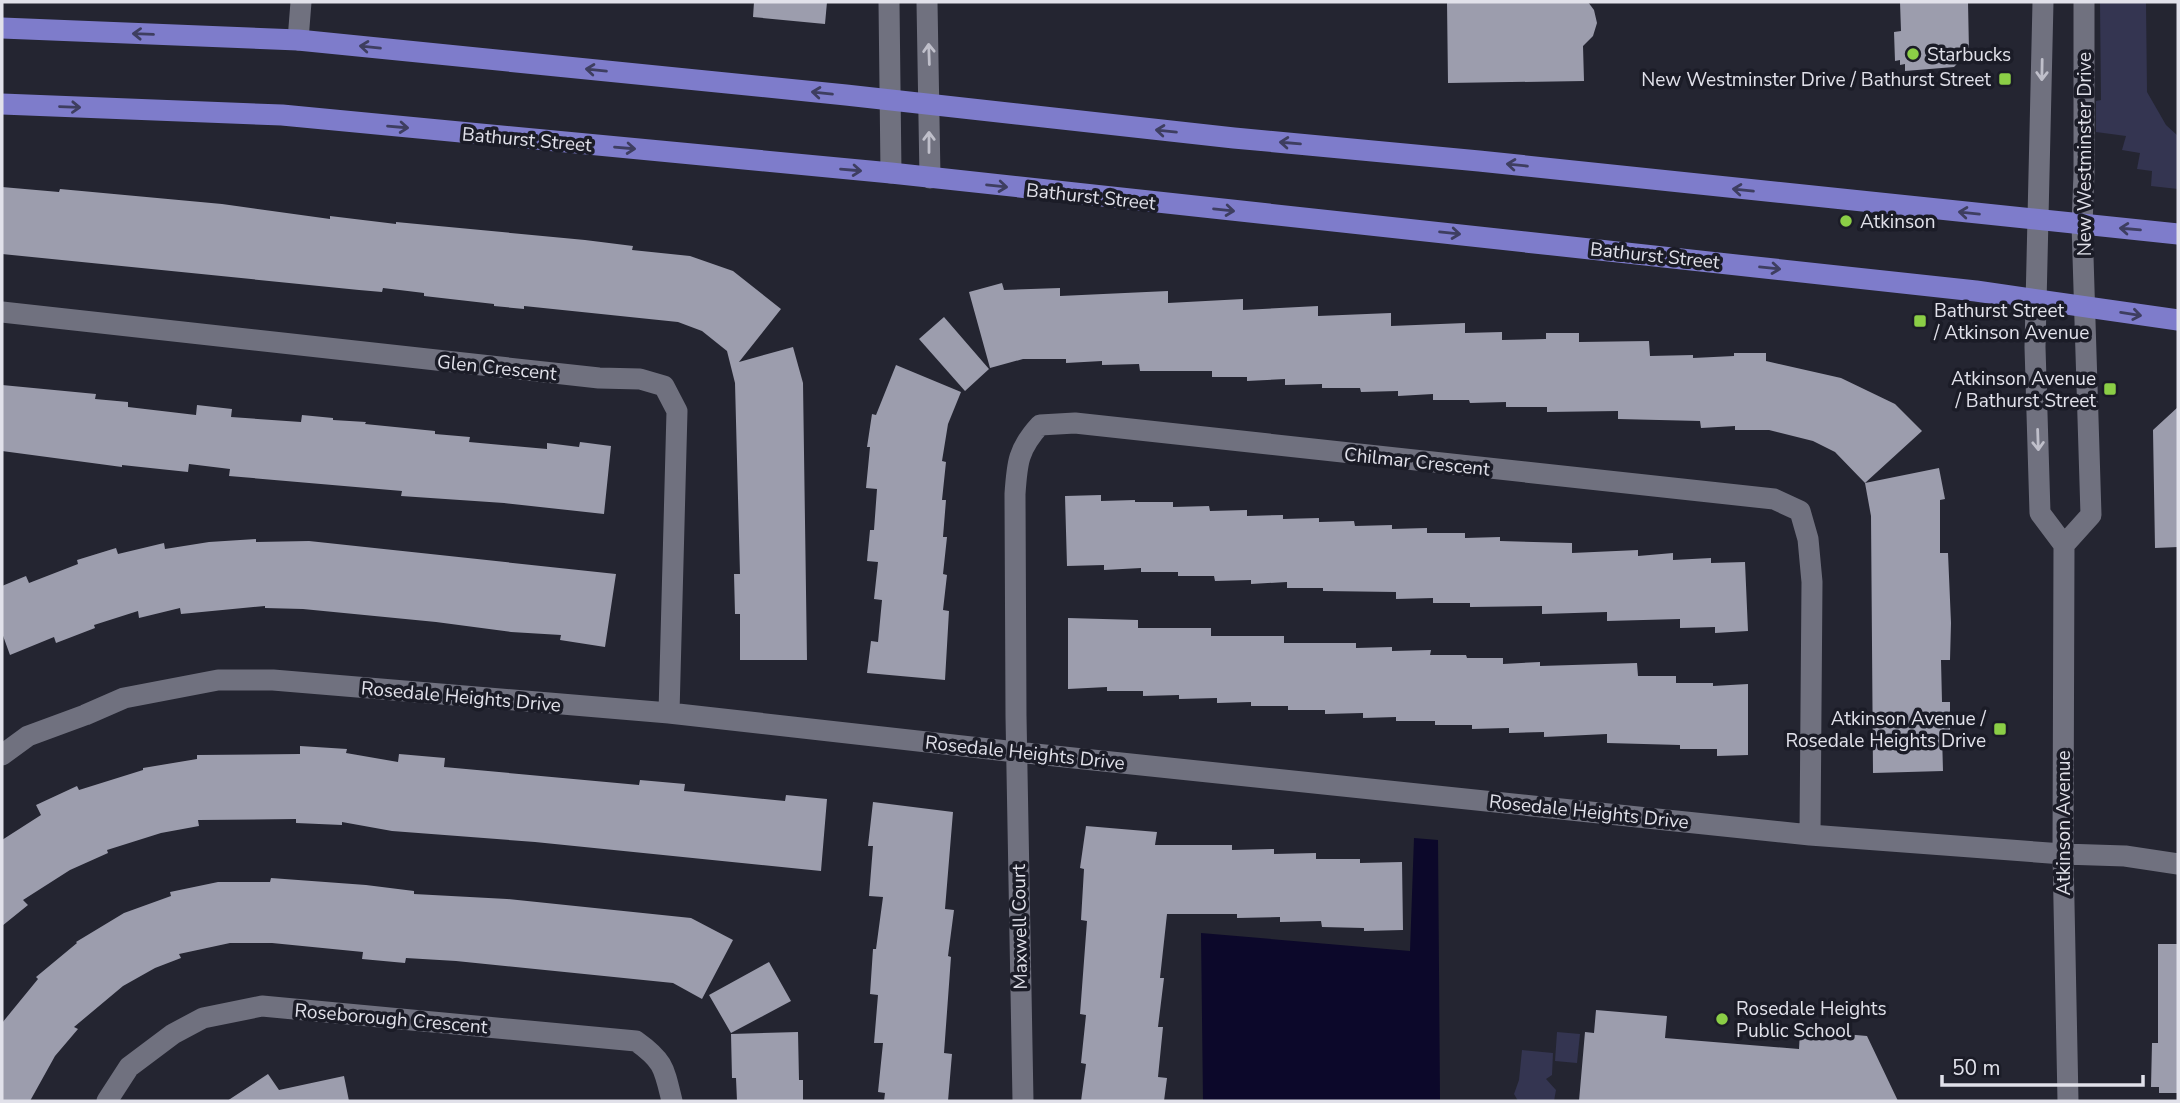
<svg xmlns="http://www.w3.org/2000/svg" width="2180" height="1103" viewBox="0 0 2180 1103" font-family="'Nunito Sans',sans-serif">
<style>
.green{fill:#343551}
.water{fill:#0c082a}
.building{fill:#9c9dad}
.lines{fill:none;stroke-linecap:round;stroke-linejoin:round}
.minor{stroke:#70717f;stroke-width:21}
.major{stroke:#7e7ccb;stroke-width:21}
.oneway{stroke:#3e3e60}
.oneway2{stroke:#bfbfca}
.poi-dot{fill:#8bce46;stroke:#1b1c27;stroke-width:2.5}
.labels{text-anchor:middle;stroke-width:7;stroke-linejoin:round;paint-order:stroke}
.poi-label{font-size:19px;fill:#e1e1ea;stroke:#1b1c27;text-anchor:start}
.street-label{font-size:19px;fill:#e1e1ea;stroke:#1b1c27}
</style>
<rect width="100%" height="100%" fill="#242531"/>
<path class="green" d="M2100 2H2146L2147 92 2166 125 2178 136V189L2151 186 2152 171 2137 169 2140 153 2122 150 2126 136 2096 132V101L2101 100Z
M1557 1032 1580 1034 1577 1063 1555 1061Z
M1522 1050 1553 1053 1552 1075 1546 1079 1556 1090 1554 1101H1518L1514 1094 1519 1080Z"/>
<path class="water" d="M1414 838 1438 840 1440 1101H1203L1201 933 1410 951Z"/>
<path class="building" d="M754 2H827L825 24 753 17Z
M1447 2H1588L1594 10 1597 23 1593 36 1583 46 1584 81 1448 83Z
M1900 2H1968L1969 51 1954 67 1905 71V64L1900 65V60L1895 61 1894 32 1901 31Z
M2 187 59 192 60 189 222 204 330 219V216L396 224V222L585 240 633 246 632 250 690 256 733 271 781 309 739 362 793 347 803 383 807 660H740V614H735L734 574H740L735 383 727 351 702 331 678 322 524 306V309L494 306V304L424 296V293L383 288 382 292 359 290 2 254Z
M1002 283 1004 290 1060 288V296L1168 291V303L1243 299V310L1318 306V316L1391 313V326L1465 323V333L1502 332V340L1546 339V333H1579V342L1649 341 1650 356 1693 355V358L1734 356V353H1766V361L1841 378 1895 404 1922 431 1865 483 1835 452 1813 441 1769 430H1735V426L1701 428 1700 421 1618 419V411L1547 412V407H1506V402L1470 403 1469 400H1433V394L1398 396V391L1361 392 1360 388H1322V384L1285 385V379L1247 381V377H1212V371H1140L1139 364 1102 365V361L1066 363V359H1023L990 368 969 292Z
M944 317 989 369 965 391 919 339Z
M896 365 961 392 948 424 942 461 946 462 942 500H946L943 537H947L943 574 947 575 943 610 949 611 945 680 867 673 871 641 878 642 882 600 874 599 878 562 867 561 870 530H874L877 489 866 488 870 447H867L872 414 876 415Z
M2 385 96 394 95 399 128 402V407L196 415 197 405 232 409 231 417 301 422 302 415 333 418V420L366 422 365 424 435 431V434L470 437 469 442 547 449V443L579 447 580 442 611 446 604 514 504 503 401 496 402 491 229 476 230 469 189 464 188 472 122 465V467L2 451Z
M2178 407V547L2155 548 2153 430Z
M1939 468 1945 499 1940 500V553H1948L1951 623 1950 660H1941L1942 702H1950V734H1942L1943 771 1873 773 1871 516 1865 483Z
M1101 495V501L1135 500V502H1173V507L1209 506 1210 511 1247 510V516L1283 515V519L1319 518V522L1354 521 1355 526 1392 525V529L1427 528V533H1465V538L1500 537V541L1572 543V553L1638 550V556L1673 553V560L1711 558V563L1745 562 1748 631 1715 633V627L1680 628V619L1607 621V612L1542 614V606L1470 607V603H1433V598L1396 599V592L1323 591V588H1287V582L1251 584V580L1215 581 1214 576H1178V572H1141V568L1104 570V565L1067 566 1065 496Z
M256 539V542L309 541 616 574 605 647 560 640 561 635 511 632 436 622 303 609 265 608V606L181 614 180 608 139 618 138 611 94 625 95 628 56 643 54 637 10 655 2 633V586L26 576 29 583 78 564 77 560 116 548 118 554 164 543 165 549 209 542Z
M1068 618 1138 620V628H1211V636H1284V643H1356V648L1392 647V651L1431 650 1430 655H1466L1467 658H1503V664L1540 662V666L1637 663 1638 676H1676V683H1713V686L1748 684V755L1717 756V749H1680V745L1607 743V734L1544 737V732L1509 733V728L1472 729V725H1435V721H1396V717L1363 718V713L1325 714V710H1288V706H1251V702L1217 703V698L1179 699V695L1143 696V691H1107V687L1068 689Z
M300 746 347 749 346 753 398 762 399 754 445 758 444 767 639 785 640 780 685 784 684 791 785 801 786 795 827 799 821 871 535 842 392 831 342 822V825L296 823V819L198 820 199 826 161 833 107 850 108 853 70 870 23 900 28 905 2 926V840L41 815 36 805 77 786 79 790 143 770V768L197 759V755L300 754Z
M873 802 953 812 945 909 954 910 948 956 951 957 944 1053 952 1054 948 1101H884L885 1093 878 1092 883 1043H874L878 995 870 994 873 949H876L883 897 869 896 873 846H868Z
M1086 826 1157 832 1155 845H1232V850L1274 849V854L1316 853V859H1360V863L1402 862 1403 930 1364 931V928L1322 927 1321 921 1280 922V917L1237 918V914H1167L1160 978H1164L1158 1027H1163L1158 1077 1167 1078 1164 1101H1081L1086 1064 1081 1063 1086 1015 1080 1014 1087 921 1081 920 1084 869 1080 868Z
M271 878 366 885 414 891V894L507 899 691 918 733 940 702 999 673 983 456 961 406 958 405 963 362 959 363 952 272 943H230L179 954 181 958 155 968 123 986 74 1027 78 1029 55 1056 30 1101H2V1023L38 979 36 977 77 943 76 942 124 913 171 896 170 892 218 882H270Z
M2158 944H2178V1093H2159V1087H2151L2152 1043H2158Z
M769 962 791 1001 731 1033 709 995Z
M1596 1010 1667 1016 1665 1038 1799 1049 1800 1030 1867 1036 1898 1101H1579L1585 1032 1594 1033Z
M798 1032 799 1080H803V1101H737L736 1078H732L731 1034Z
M268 1074 279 1090 344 1076 349 1101H227Z"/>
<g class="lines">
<path class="minor" d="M889 2 891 173
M927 2 930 178
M2043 2 2035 347 2040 513 2064 545 2063 854 2068 1101
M298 40 301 2
M2 312 599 378 640 379 664 386 677 411 669 713
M2064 545 2091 515 2082 224 2084 174V2
M2 755 28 736 85 715 124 698 218 680H273L669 713 1016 752 1810 835 2063 854 2125 856 2178 864
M107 1101 129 1067 173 1034 203 1018 262 1006 636 1041C664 1061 664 1068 672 1101
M1023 1101 1016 716 1015 494C1017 463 1018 449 1040 425L1075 423 1774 499 1800 511 1808 539 1812 582 1810 835"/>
<path class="major" d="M2 28 298 40 846 95 1234 138 1479 161 2178 234
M2 104 282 115 891 173 1976 291 2178 320"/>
</g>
<defs><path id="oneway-shaft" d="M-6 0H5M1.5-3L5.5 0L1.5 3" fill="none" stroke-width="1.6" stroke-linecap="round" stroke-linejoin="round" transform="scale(1.75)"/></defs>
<g class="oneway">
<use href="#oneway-shaft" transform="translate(143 34) rotate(-178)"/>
<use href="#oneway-shaft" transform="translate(370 47) rotate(-174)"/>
<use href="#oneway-shaft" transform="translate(596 70) rotate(-174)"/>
<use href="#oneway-shaft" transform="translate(822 93) rotate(-174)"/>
<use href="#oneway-shaft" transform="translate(70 107) rotate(2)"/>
<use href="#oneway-shaft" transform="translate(398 127) rotate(5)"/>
<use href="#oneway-shaft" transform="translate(1166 131) rotate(-174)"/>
<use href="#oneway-shaft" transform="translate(1290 143) rotate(-175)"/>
<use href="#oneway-shaft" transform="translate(625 148) rotate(5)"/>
<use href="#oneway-shaft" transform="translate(1517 165) rotate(-174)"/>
<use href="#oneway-shaft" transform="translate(851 170) rotate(5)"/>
<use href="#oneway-shaft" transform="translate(997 186) rotate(6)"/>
<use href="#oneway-shaft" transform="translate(1743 190) rotate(-174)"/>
<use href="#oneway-shaft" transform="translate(1224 210) rotate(6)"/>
<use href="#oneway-shaft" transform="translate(1969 213) rotate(-174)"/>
<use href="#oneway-shaft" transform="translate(2130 229) rotate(-175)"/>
<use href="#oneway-shaft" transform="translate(1450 233) rotate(6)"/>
<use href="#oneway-shaft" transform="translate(1770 268) rotate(6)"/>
<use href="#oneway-shaft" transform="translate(2131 314) rotate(9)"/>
</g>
<g class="oneway2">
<use href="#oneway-shaft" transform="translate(929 54) rotate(-92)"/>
<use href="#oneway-shaft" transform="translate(2042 70) rotate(91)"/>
<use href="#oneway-shaft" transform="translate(929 142) rotate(-90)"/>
<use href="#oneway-shaft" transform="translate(2038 440) rotate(88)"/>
</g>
<g class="poi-dot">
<circle cx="1913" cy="54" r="7"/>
<rect x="1998" y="72" width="14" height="14" rx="3.5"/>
<circle cx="1846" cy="221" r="7"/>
<rect x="1913" y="314" width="14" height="14" rx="3.5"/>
<rect x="2103" y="382" width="14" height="14" rx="3.5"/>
<rect x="1993" y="722" width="14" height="14" rx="3.5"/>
<circle cx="1722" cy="1019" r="7"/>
</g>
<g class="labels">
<g class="poi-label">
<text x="1927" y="61">Starbucks</text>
<text x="1991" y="86" text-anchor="end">New Westminster Drive / Bathurst Street</text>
<text x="1860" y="228">Atkinson</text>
<text x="1934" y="317">Bathurst Street<tspan x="1934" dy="22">/ Atkinson Avenue</tspan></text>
<text x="2096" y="385" text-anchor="end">Atkinson Avenue<tspan x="2096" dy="22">/ Bathurst Street</tspan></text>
<text x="1986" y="725" text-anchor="end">Atkinson Avenue /<tspan x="1986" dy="22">Rosedale Heights Drive</tspan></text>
<text x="1736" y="1015">Rosedale Heights<tspan x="1736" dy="22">Public School</tspan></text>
</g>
<g class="street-label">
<text transform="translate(527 139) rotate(5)" y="7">Bathurst Street</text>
<text transform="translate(2084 154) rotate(-90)" y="7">New Westminster Drive</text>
<text transform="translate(1091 196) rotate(6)" y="7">Bathurst Street</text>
<text transform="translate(1655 255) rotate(6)" y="7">Bathurst Street</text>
<text transform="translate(497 367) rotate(6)" y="7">Glen Crescent</text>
<text transform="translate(1417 461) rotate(6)" y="7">Chilmar Crescent</text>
<text transform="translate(461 696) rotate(5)" y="7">Rosedale Heights Drive</text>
<text transform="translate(1025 752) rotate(6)" y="7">Rosedale Heights Drive</text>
<text transform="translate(1589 811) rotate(6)" y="7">Rosedale Heights Drive</text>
<text transform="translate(2063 823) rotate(-90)" y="7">Atkinson Avenue</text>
<text transform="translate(1019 927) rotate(-91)" y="7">Maxwell Court</text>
<text transform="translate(391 1018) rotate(5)" y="7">Roseborough Crescent</text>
</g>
</g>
<rect width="2180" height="1103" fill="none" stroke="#e1e1ea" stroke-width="7"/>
<path d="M1942 1075v10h201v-10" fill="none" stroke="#e1e1ea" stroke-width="3.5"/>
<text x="1952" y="1075" font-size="21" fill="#e1e1ea" stroke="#1b1c27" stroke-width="5" paint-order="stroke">50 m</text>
</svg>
